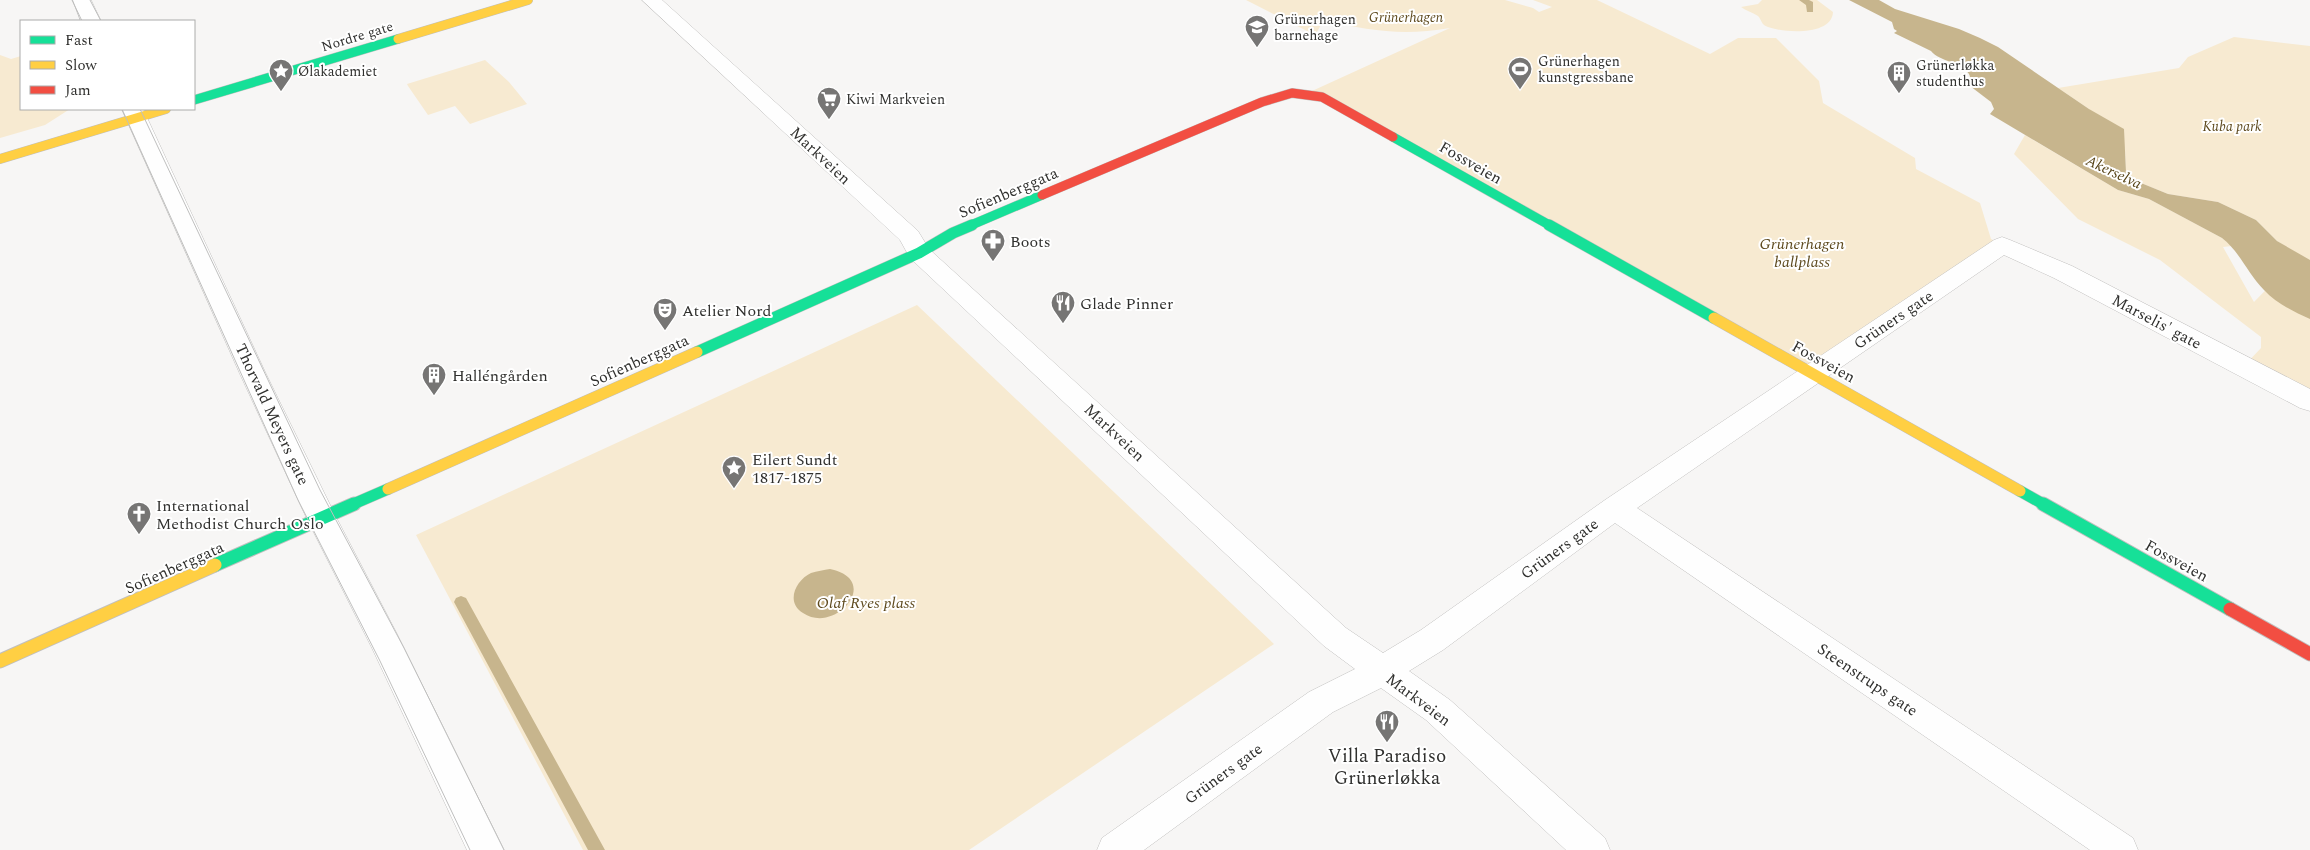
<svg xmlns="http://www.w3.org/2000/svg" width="2310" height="850" viewBox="0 0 2310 850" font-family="Spectral,serif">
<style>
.green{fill:#f7ead1}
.water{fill:#c7b58d}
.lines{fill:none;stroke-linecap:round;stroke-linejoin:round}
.stream{fill:#c7b58d;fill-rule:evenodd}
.street-casing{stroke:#c0bfbe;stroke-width:1}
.fast-far2-casing{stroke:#c0bfbe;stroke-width:10}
.fast-far1-casing{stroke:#c0bfbe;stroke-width:12}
.fast-casing{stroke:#c0bfbe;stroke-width:15}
.slow-far2-casing{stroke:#c0bfbe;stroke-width:10}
.slow-far1-casing{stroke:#c0bfbe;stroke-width:12}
.slow-casing{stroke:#c0bfbe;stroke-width:15}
.jam-far1-casing{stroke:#c0bfbe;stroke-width:10}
.jam-casing{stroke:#c0bfbe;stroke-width:15}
.street{fill:#fefefe;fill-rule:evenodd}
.fast-far2{stroke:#16e098;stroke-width:9}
.fast-far1{stroke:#16e098;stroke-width:11}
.fast{stroke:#16e098;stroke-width:13}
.slow-far2{stroke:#ffcf43;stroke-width:9}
.slow-far1{stroke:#ffcf43;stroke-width:11}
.slow{stroke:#ffcf43;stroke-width:13}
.jam-far1{stroke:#f24e42;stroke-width:9}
.jam{stroke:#f24e42;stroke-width:13}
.tram{stroke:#bfbfbe;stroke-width:1}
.labels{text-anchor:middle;stroke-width:4;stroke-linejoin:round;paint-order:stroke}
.far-park-label{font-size:14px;font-style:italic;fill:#5e4a1e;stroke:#fff}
.far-poi-label{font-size:14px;fill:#30302e;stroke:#fff;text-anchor:start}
.far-street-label{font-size:14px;fill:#30302e;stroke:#fff}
.far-water-label{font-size:15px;font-style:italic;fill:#523e11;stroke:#fff}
.street-label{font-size:16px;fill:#30302e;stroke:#fff}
.poi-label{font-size:16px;fill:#30302e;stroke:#fff;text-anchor:start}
.park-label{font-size:16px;font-style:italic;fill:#5e4a1e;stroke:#fff}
.near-poi-label{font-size:19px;fill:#30302e;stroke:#fff}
</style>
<rect width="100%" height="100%" fill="#f7f6f5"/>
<path class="green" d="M1246 0H1505L1533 8 1539 12 1552 7 1533 0H1597L1710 54 1738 38H1776L1819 81 1823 103 1915 158 1916 169 1980 203 1991 239 2002 245 1812 373 1312 91 1450 28C1403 36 1370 31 1324 20L1315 35Z
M1762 0H1817L1833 12C1832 36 1784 33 1768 27 1761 25 1762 20 1758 16 1752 12 1746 11 1741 7L1758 4Z
M2234 37 2310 46V401L2243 367 2261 348V337L2160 260 2078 219 2014 154 2025 135 2118 190 2149 199 2222 238 2232 246 2223 247 2254 302 2300 255 2277 241 2256 220 2218 202 2168 194 2141 183 2126 172 2125 149 2089 109 2058 88 2179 68 2188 57Z
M0 55 11 59 21 56V109H70L45 125 0 138Z
M485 60 509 82 527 104 470 124 455 106 428 115 408 86 407 84Z
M917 305 1274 644 969 850H583L416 535Z"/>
<path class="water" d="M1849 0H1879L1895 9 1959 29 1980 38 1998 47 2089 109 2124 129 2126 172 2141 183 2168 194 2218 202 2256 220 2277 241 2310 260V319C2294 312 2276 303 2264 290 2248 274 2240 252 2222 238L2149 199 2118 190 1990 114 1994 109 1991 102 1970 86C1970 82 1971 78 1969 74 1962 62 1940 62 1931 51L1894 33 1897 31 1894 29 1892 22Z
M830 569C883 580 835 635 803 613 785 602 796 580 811 573 817 571 824 570 830 569Z"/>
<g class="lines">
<path class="stream" d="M1799 0H1809L1813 2V12H1807L1806 5Z
M461 596 466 598 605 850H588L454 602 456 598Z"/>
<defs>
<path id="street" d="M73 0H91L101 21H81Z
M642 0H662L918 231 929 249 1346 628 1383 653 1421 630 1605 500 1994 240 2002 237 2010 240 2072 266 2310 389V411L2300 408 2054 278 2004 255 1637 508 2133 838 2138 850H2090L1615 523 1443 650 1409 671 1450 700 1605 838 1610 850H1566L1426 720 1381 688 1333 712 1144 850H1097L1102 838 1309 692 1355 669 1324 646 910 258 900 240Z
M122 109H143L266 374 337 519 397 634 504 850H467L372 648 307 519 240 374Z"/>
<path id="fast-far2" d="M194 100 398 39
M1393 137 1551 226
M969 226 1042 195"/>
<path id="fast-far1" d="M1549 225 1714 318
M697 352 919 253 953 233 972 225
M2020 491 2045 505
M351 505 388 489"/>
<path id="fast" d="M2043 504 2230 609
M215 565 354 504"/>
<path id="slow-far2" d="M398 39 528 0
M0 159 166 109"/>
<path id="slow-far1" d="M1714 318 2020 491
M388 489 697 352"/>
<path id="slow" d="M0 661 215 565"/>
<path id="jam-far1" d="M1042 195 1262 102 1292 93 1322 97 1393 137"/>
<path id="jam" d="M2230 609 2310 654"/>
</defs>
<use href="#street" class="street-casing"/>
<use href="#fast-far2" class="fast-far2-casing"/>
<use href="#fast-far1" class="fast-far1-casing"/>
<use href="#fast" class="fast-casing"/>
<use href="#slow-far2" class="slow-far2-casing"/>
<use href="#slow-far1" class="slow-far1-casing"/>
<use href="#slow" class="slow-casing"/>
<use href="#jam-far1" class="jam-far1-casing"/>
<use href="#jam" class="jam-casing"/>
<use href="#street" class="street"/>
<use href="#fast-far2" class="fast-far2"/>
<use href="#fast-far1" class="fast-far1"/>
<use href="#fast" class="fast"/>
<use href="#slow-far2" class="slow-far2"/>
<use href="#slow-far1" class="slow-far1"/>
<use href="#slow" class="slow"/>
<use href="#jam-far1" class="jam-far1"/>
<use href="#jam" class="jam"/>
<path class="tram" d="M72 0 82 21
M90 0 101 21
M122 109 298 500 380 661 470 850
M140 109 320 490 404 648 504 850"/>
</g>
<defs>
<symbol id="school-pin" viewBox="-11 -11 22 30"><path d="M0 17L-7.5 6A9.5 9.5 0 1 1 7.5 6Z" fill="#767574" stroke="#fff"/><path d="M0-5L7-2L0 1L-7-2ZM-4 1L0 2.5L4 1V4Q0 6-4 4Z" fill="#fff"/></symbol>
<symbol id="stadium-pin" viewBox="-11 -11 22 30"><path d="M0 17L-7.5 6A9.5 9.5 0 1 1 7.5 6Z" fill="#767574" stroke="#fff"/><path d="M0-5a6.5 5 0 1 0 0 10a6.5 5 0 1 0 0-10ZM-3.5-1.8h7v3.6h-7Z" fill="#fff"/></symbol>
<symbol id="sight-pin" viewBox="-11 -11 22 30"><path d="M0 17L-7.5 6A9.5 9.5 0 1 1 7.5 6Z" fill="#767574" stroke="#fff"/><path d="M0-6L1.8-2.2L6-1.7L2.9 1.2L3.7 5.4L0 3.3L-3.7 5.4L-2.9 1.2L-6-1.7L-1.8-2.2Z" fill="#fff"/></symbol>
<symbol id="building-pin" viewBox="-11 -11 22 30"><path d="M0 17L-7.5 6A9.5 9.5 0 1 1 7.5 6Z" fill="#767574" stroke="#fff"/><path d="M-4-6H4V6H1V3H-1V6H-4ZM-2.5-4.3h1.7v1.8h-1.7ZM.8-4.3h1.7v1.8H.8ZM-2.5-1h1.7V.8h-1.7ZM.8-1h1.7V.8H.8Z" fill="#fff"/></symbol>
<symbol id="supermarket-pin" viewBox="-11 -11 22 30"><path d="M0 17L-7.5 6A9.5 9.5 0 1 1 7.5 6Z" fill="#767574" stroke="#fff"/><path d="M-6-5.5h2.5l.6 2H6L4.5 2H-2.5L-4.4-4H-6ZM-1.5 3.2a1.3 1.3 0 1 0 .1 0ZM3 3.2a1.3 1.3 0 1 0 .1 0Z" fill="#fff"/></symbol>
<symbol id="pharmacy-pin" viewBox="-11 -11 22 30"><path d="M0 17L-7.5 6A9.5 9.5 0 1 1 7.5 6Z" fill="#767574" stroke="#fff"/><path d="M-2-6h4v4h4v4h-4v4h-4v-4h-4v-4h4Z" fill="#fff"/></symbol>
<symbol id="restaurant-pin" viewBox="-11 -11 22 30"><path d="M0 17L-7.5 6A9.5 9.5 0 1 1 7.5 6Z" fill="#767574" stroke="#fff"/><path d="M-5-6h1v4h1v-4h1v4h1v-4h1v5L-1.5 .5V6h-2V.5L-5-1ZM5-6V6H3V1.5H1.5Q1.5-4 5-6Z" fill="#fff"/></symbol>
<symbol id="theatre-pin" viewBox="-11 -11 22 30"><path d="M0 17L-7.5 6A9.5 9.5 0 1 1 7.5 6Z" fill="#767574" stroke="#fff"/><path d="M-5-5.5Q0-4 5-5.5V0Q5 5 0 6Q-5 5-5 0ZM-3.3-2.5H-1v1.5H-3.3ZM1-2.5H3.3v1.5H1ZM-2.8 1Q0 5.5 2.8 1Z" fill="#fff"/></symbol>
<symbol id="church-pin" viewBox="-11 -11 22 30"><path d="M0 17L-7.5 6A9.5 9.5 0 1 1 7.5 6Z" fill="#767574" stroke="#fff"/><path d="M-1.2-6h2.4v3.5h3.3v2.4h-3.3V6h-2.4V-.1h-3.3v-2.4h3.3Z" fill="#fff"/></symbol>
</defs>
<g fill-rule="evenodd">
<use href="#school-pin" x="1243" y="13" width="28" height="38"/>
<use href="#stadium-pin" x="1506" y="55" width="28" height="38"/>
<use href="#sight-pin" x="267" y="57" width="28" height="38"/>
<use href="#building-pin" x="1885" y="59" width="28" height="38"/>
<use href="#supermarket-pin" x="815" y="85" width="28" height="38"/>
<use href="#pharmacy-pin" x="979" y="227" width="28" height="38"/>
<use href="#restaurant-pin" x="1049" y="289" width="28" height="38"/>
<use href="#theatre-pin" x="651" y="296" width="28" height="38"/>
<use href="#building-pin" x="420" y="361" width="28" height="38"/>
<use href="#sight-pin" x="720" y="454" width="28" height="38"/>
<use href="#church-pin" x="125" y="500" width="28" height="38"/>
<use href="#restaurant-pin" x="1373" y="708" width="28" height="38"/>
</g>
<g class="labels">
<g class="far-park-label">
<text x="1406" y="22">Grünerhagen</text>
<text x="2232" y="131">Kuba park</text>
</g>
<g class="far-poi-label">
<text x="1274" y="24">Grünerhagen<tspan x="1274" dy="16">barnehage</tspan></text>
<text x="1538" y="66">Grünerhagen<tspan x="1538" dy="16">kunstgressbane</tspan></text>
<text x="1916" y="70">Grünerløkka<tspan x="1916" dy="16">studenthus</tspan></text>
<text x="298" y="76">Ølakademiet</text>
<text x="846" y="104">Kiwi Markveien</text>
</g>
<g class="far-street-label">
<text transform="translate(357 36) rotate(-17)" y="5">Nordre gate</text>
</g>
<g class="far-water-label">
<text transform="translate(2114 172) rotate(25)" y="5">Akerselva</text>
</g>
<g class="street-label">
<text transform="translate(821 155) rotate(43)" y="6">Markveien</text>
<text transform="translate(1471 162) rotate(30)" y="6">Fossveien</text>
<text transform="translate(1008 192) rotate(-23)" y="6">Sofienberggata</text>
<text transform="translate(1893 319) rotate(-34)" y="6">Grüners gate</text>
<text transform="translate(2157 321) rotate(28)" y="6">Marselis' gate</text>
<text transform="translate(639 360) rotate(-24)" y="6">Sofienberggata</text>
<text transform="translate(1824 361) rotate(29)" y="6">Fossveien</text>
<text transform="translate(273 414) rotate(65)" y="6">Thorvald Meyers gate</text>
<text transform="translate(1115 432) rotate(43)" y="6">Markveien</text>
<text transform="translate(1559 548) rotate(-36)" y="6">Grüners gate</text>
<text transform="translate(2177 560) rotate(29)" y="6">Fossveien</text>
<text transform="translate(174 567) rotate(-24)" y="6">Sofienberggata</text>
<text transform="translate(1868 679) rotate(34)" y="6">Steenstrups gate</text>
<text transform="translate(1419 699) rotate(37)" y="6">Markveien</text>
<text transform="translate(1223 773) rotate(-36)" y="6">Grüners gate</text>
</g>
<g class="poi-label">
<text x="1010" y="247">Boots</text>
<text x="1080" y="309">Glade Pinner</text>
<text x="682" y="316">Atelier Nord</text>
<text x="452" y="381">Halléngården</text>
<text x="752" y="465">Eilert Sundt<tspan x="752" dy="18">1817-1875</tspan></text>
<text x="156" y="511">International<tspan x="156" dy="18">Methodist Church Oslo</tspan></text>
</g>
<g class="park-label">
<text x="1802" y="249">Grünerhagen<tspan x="1802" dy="18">ballplass</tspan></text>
<text x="866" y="608">Olaf Ryes plass</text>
</g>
<g class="near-poi-label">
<text x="1387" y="762">Villa Paradiso<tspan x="1387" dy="22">Grünerløkka</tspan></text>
</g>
</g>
<rect x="20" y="20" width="175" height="90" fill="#ffffff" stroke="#acacab"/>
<rect x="30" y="36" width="25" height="8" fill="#16e098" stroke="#acacab"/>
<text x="65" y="45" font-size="15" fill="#30302e">Fast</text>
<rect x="30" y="61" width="25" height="8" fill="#ffcf43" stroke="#acacab"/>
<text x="65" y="70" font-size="15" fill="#30302e">Slow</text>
<rect x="30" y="86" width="25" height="8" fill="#f24e42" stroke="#acacab"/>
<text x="65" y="95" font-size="15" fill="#30302e">Jam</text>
</svg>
